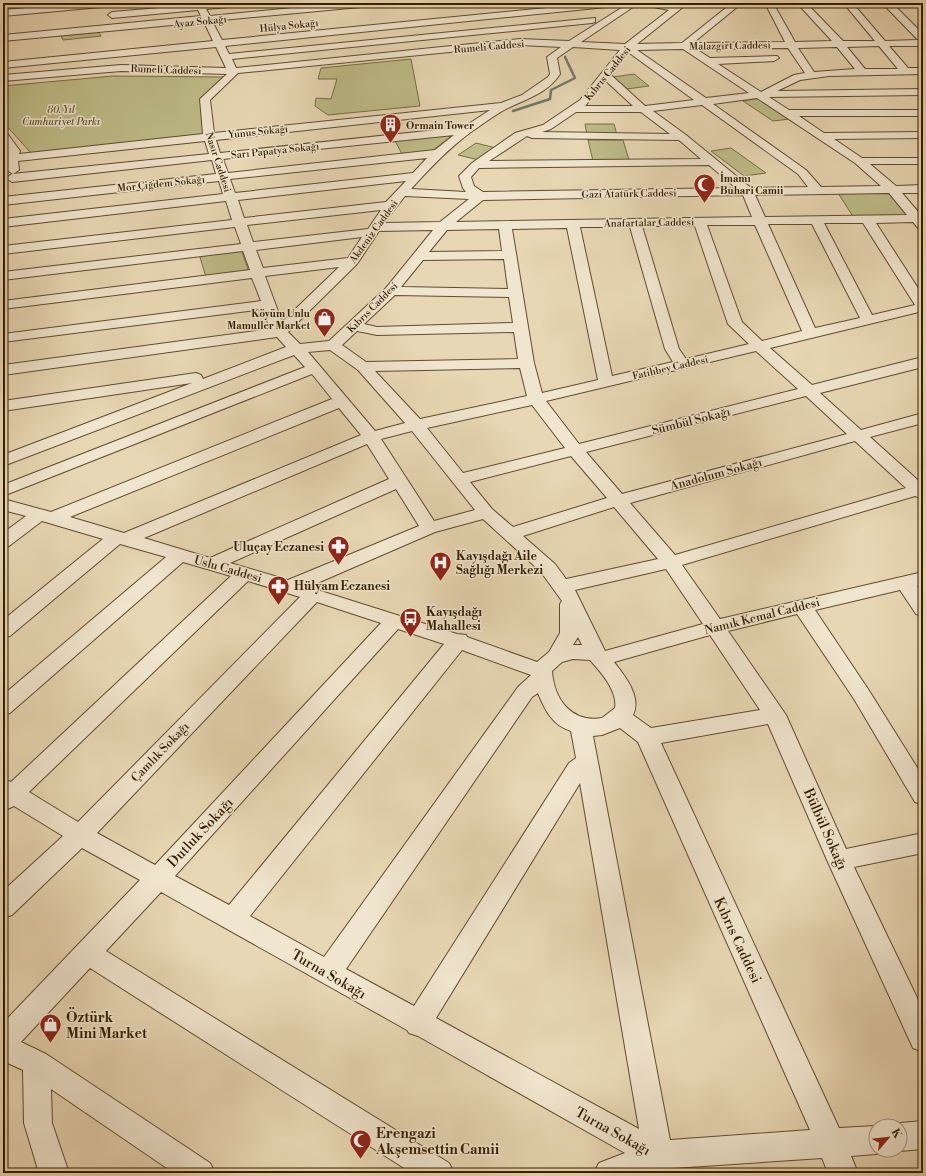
<svg xmlns="http://www.w3.org/2000/svg" width="926" height="1176" viewBox="0 0 926 1176" font-family="'Libre Bodoni',serif">
<style>
.green{fill:#bdbc88;stroke:#786d44}
.lines{fill:none;stroke-linecap:round;stroke-linejoin:round}
.stream{stroke:#707a6b;stroke-width:2.5}
.minor-casing{stroke:#614c2d;stroke-width:2}
.minor{fill:#f0e5ce;fill-rule:evenodd}
.labels{text-anchor:middle;stroke-width:3;stroke-linejoin:round;paint-order:stroke}
.far-street-label{font-size:10px;fill:#341e00;stroke:#f0e5ce}
.far-park-label{font-size:10px;font-style:italic;fill:#5d4d29;stroke:#f0e5ce}
.far-poi-label{font-size:10px;font-weight:bold;fill:#341e00;stroke:#f0e5ce;text-anchor:start}
.street-label{font-size:12px;fill:#341e00;stroke:#f0e5ce}
.poi-label{font-size:12px;font-weight:bold;fill:#341e00;stroke:#f0e5ce;text-anchor:start}
.near-street-label{font-size:14px;fill:#341e00;stroke:#f0e5ce}
.near-poi-label{font-size:14px;font-weight:bold;fill:#341e00;stroke:#f0e5ce;text-anchor:start}
</style>
<rect width="100%" height="100%" fill="#e8d7b4"/>
<filter id="stains"><feTurbulence type="fractalNoise" baseFrequency=".005" numOctaves="4"/><feColorMatrix values="0 0 0 0 .2 0 0 0 0 .09 0 0 0 0 .02 0 0 0 .5 -.17"/></filter>
<radialGradient id="worn" r=".72"><stop offset=".6" stop-color="#630" stop-opacity="0"/><stop offset="1" stop-color="#630" stop-opacity=".3"/></radialGradient>
<path class="green" d="M99 32 101 36 63 40 61 36Z
M411 59 420 106 328 115 315 106 316 98 331 99 337 79H318L321 68Z
M634 74 649 86 627 89 613 77Z
M113 76 226 77 201 99 206 135 31 153 3 122V86Z
M760 98 790 119 773 121 743 101Z
M585 124H614L617 135H587Z
M454 134 432 151 402 154 394 139Z
M588 140H623L629 160 593 161Z
M476 143 496 148 479 160 458 155Z
M731 148 766 173 744 176 711 151Z
M890 192 908 217 854 218 838 193Z
M241 249 249 272 206 277 199 254Z"/>
<g class="lines">
<path class="stream" d="M513 111 550 99 551 90 575 78 565 57"/>
<defs>
<path id="minor" d="M83 3H116L112 6 3 16V10Z
M195 3H244L240 6 206 9 210 16 343 3H375L371 6 212 21 222 40 597 3H635L636 5 581 42 625 44 669 10 643 5 642 3H659L674 6 678 3H688L637 44 682 43 732 3H742L693 43 785 42 765 3H773L795 42 832 41 797 3H892L923 34V46H889L908 68H923V74L829 76 800 80 777 91 923 89V95L769 97 789 110H923V116H799L824 133 923 132V138L834 139 862 158H923V164H870L896 186 923 185V193H902L920 214H923V229L918 228 913 222 876 223 923 296V311L770 348 812 385 923 357V367L820 393 861 430 923 413V423L870 437 921 483H923V499L915 496 682 565 720 619 923 572V584L917 586 923 595V616L916 614 900 590 815 610 868 689 923 777V805L915 802 854 699 797 614 728 631 786 715 846 849 923 833V853L854 867 923 1010V1052L913 1048 827 860 768 724 661 743 839 1128 876 1126H877L876 1150H886L876 1154 851 1156 858 1173H828L822 1158 673 1168V1173H594L599 1163 625 1153 418 1036 409 1033 407 1030 161 892 106 951 449 1163 454 1173H412L90 968 21 1042 46 1054 210 1163 215 1173H174L51 1089 52 1123 69 1173H39L24 1123 23 1070 3 1061V1023L140 880 82 848 12 915 3 918V891L63 836 14 806 3 811V779L11 782 231 576 183 562 10 713 3 715V695L166 557 120 544 10 636 3 638V620L103 539 42 521 9 546 3 548V533L26 516 3 510V499L51 512 332 399 312 374 3 496V485L305 367 294 355 3 466V455L192 383 3 411V401L196 373 201 375 203 379 286 347 277 337 3 375V365L270 329 263 309 3 342V334L261 301 252 278 3 309V301L250 270 243 251 3 280V272L241 244 235 227 3 254V246L232 220 226 201 3 227V219L223 194 219 181 3 205V197L216 174 212 160 12 182 6 178 12 174 209 154 205 141 18 161 19 170 13 174 7 170 6 158 8 151 3 143V132L7 133 20 151 19 154 203 134 200 99 227 74 121 71 3 81V75L121 65 226 68 216 47 3 68V62L213 41 204 22 3 41V35L201 16 198 10 112 18 108 15 112 12 195 5ZM626 5 569 41 520 39 236 68 232 59 592 23 595 22V18L229 54 225 46ZM809 6H846L875 41H843ZM855 6H885L918 40 885 41ZM520 45 561 47 547 57 550 74 548 77 522 95 501 103 214 133 210 100 238 73ZM879 46 898 69H865L847 47ZM573 47 620 50 580 100 543 125 515 133 472 163 459 176 463 188 466 192 411 189C430 168 449 148 471 132 483 124 497 113 510 107 527 99 549 92 560 74L557 58ZM837 47 855 69 814 72 798 48ZM788 48 805 73 794 75 761 92 718 64 774 61 779 58 777 56 710 58 696 49ZM683 49 749 93 706 98 637 50ZM628 52 694 100 645 106 611 75ZM606 81 633 106H585ZM757 98 855 163 881 186 821 187 806 170 713 104ZM702 105 798 174 808 187 751 188 686 135 653 111ZM490 110 464 127 220 153 216 140ZM576 112H641L670 134 542 132 551 129ZM454 135 435 150 228 173 223 159ZM527 136 532 138 679 140 701 159 489 161ZM427 158 413 173 235 193 230 179ZM709 165 736 188 483 192 474 186 471 177 479 168ZM406 181 386 202 244 218 238 200ZM889 193 907 215 765 217 755 195ZM743 195 752 217 456 222 483 200ZM405 196 469 199 440 222 384 223ZM381 210 368 229 253 242 247 225ZM824 223H863L915 305 872 315ZM768 224H812L860 318 815 328ZM707 225H755L802 331 762 341 742 322ZM642 226H695L728 324 749 344 686 359 679 349ZM580 227H630L665 349 673 362 612 376ZM567 228 598 380 542 393 534 363 512 229ZM499 229 502 251 429 252 447 230ZM433 230 386 288 329 341 300 344 288 332 357 264 379 231ZM362 237 348 258 263 268 256 250ZM504 259 508 289 401 287 423 260ZM339 267 282 322 265 276ZM395 295 509 297 513 323 377 327 364 324ZM357 331 377 335 514 332 518 359 366 362 342 345ZM330 350 358 370 405 423 375 431 308 352ZM756 351 798 389 579 444 546 401ZM520 368 527 396 420 419 375 371ZM806 396 847 434 622 494 586 452ZM532 405 565 448 463 473 427 428ZM339 408 361 435 124 533 70 517ZM412 431 475 510 434 521 381 439ZM855 441 906 488 675 555 630 503ZM367 444 389 479 210 558 144 538ZM571 456 607 498 513 527 492 509 470 482ZM396 489 419 526 288 580 230 563ZM614 507 658 559 566 579 555 564 523 536ZM483 519 541 572 562 601 560 604V633L549 652 537 662 467 637 466 635 457 634 308 587 435 532ZM666 569 703 624 605 651 575 590ZM248 581 300 597 78 822 29 792ZM317 602 381 623 155 865 97 833ZM398 629 444 644 229 905 175 876ZM710 635 760 710 651 728 633 715C642 697 625 676 614 662ZM578 637 582 645H573ZM462 650 531 675 518 687 324 957 250 916ZM573 659 590 660C600 671 618 691 615 708L602 718C572 723 554 700 552 671L562 662ZM538 693C545 710 552 725 571 731L576 758 569 763 414 1006 346 969 532 697ZM620 728 638 742 810 1130 670 1140 593 736 602 735ZM580 783 639 1129 436 1018Z
M923 1121V1149L900 1151 897 1150H900V1126H892L900 1123Z"/>
</defs>
<use href="#minor" class="minor-casing"/>
<use href="#minor" class="minor"/>
</g>
<defs>
<symbol id="building-pin" viewBox="-11 -11 22 30"><path d="M0 17L-7.5 6A9.5 9.5 0 1 1 7.5 6Z" fill="#8f2418" stroke="#f0e5ce"/><path d="M-4-6H4V6H1V3H-1V6H-4ZM-2.5-4.3h1.7v1.8h-1.7ZM.8-4.3h1.7v1.8H.8ZM-2.5-1h1.7V.8h-1.7ZM.8-1h1.7V.8H.8Z" fill="#fff"/></symbol>
<symbol id="mosque-pin" viewBox="-11 -11 22 30"><path d="M0 17L-7.5 6A9.5 9.5 0 1 1 7.5 6Z" fill="#8f2418" stroke="#f0e5ce"/><path d="M3.5-4.9A6 6 0 1 0 3.5 4.9A5 5 0 1 1 3.5-4.9Z" fill="#fff"/></symbol>
<symbol id="shop-pin" viewBox="-11 -11 22 30"><path d="M0 17L-7.5 6A9.5 9.5 0 1 1 7.5 6Z" fill="#8f2418" stroke="#f0e5ce"/><path d="M-5-2.5h2.3a2.7 3.5 0 0 1 5.4 0H5L5.5 6h-11ZM-1.5-2.5h3a1.5 2.3 0 0 0-3 0Z" fill="#fff"/></symbol>
<symbol id="pharmacy-pin" viewBox="-11 -11 22 30"><path d="M0 17L-7.5 6A9.5 9.5 0 1 1 7.5 6Z" fill="#8f2418" stroke="#f0e5ce"/><path d="M-2-6h4v4h4v4h-4v4h-4v-4h-4v-4h4Z" fill="#fff"/></symbol>
<symbol id="hospital-pin" viewBox="-11 -11 22 30"><path d="M0 17L-7.5 6A9.5 9.5 0 1 1 7.5 6Z" fill="#8f2418" stroke="#f0e5ce"/><path d="M-5-5h3v3.5h4V-5h3V5h-3V1.5h-4V5h-3Z" fill="#fff"/></symbol>
<symbol id="bus-pin" viewBox="-11 -11 22 30"><path d="M0 17L-7.5 6A9.5 9.5 0 1 1 7.5 6Z" fill="#8f2418" stroke="#f0e5ce"/><path d="M-5-6H5V4H4V6H2V4H-2V6H-4V4H-5ZM-3.5-4V0h7V-4ZM-3.5 1.2v1.5H-2V1.2ZM2 1.2v1.5H3.5V1.2Z" fill="#fff"/></symbol>
</defs>
<g fill-rule="evenodd">
<use href="#building-pin" x="378" y="112" width="25" height="34"/>
<use href="#mosque-pin" x="692" y="172" width="25" height="34"/>
<use href="#shop-pin" x="312" y="306" width="25" height="34"/>
<use href="#pharmacy-pin" x="326" y="534" width="25" height="34"/>
<use href="#hospital-pin" x="428" y="550" width="25" height="34"/>
<use href="#pharmacy-pin" x="266" y="574" width="25" height="34"/>
<use href="#bus-pin" x="398" y="606" width="25" height="34"/>
<use href="#shop-pin" x="38" y="1012" width="25" height="34"/>
<use href="#mosque-pin" x="348" y="1128" width="25" height="34"/>
</g>
<g class="labels">
<g class="far-street-label">
<text transform="translate(200 21) rotate(-6)" y="4">Ayaz Sokağı</text>
<text transform="translate(289 25) rotate(-6)" y="4">Hülya Sokağı</text>
<text transform="translate(730 45) rotate(-1)" y="4">Malazgirt Caddesi</text>
<text transform="translate(489 46) rotate(-5)" y="4">Rumeli Caddesi</text>
<text transform="translate(166 69) rotate(2)" y="4">Rumeli Caddesi</text>
<text transform="translate(607 73) rotate(-51)" y="4">Kıbrıs Caddesi</text>
<text transform="translate(258 131) rotate(-6)" y="4">Yunus Sokağı</text>
<text transform="translate(275 150) rotate(-6)" y="4">Sarı Papatya Sokağı</text>
<text transform="translate(219 162) rotate(72)" y="4">Nasır Caddesi</text>
<text transform="translate(161 183) rotate(-6)" y="4">Mor Çiğdem Sokağı</text>
<text transform="translate(629 193) rotate(-1)" y="4">Gazi Atatürk Caddesi</text>
<text transform="translate(649 222) rotate(-1)" y="4">Anafartalar Caddesi</text>
<text transform="translate(373 231) rotate(-54)" y="4">Akdeniz Caddesi</text>
<text transform="translate(372 307) rotate(-45)" y="4">Kıbrıs Caddesi</text>
<text transform="translate(670 367) rotate(-13)" y="4">Fatihbey Caddesi</text>
</g>
<g class="far-park-label">
<text x="61" y="113">80. Yıl<tspan x="61" dy="12">Cumhuriyet Parkı</tspan></text>
</g>
<g class="far-poi-label">
<text x="406" y="129">Ormain Tower</text>
<text x="720" y="182">İmamı<tspan x="720" dy="12">Buhari Camii</tspan></text>
<text x="310" y="317" text-anchor="end">Köyüm Unlu<tspan x="310" dy="12">Mamuller Market</tspan></text>
</g>
<g class="street-label">
<text transform="translate(691 421) rotate(-14)" y="4">Sümbül Sokağı</text>
<text transform="translate(716 474) rotate(-15)" y="4">Anadolum Sokağı</text>
<text transform="translate(228 569) rotate(16)" y="4">Uslu Caddesi</text>
<text transform="translate(762 616) rotate(-14)" y="4">Namık Kemal Caddesi</text>
<text transform="translate(160 752) rotate(-46)" y="4">Çamlık Sokağı</text>
</g>
<g class="poi-label">
<text x="324" y="551" text-anchor="end">Uluçay Eczanesi</text>
<text x="456" y="560">Kayışdağı Aile<tspan x="456" dy="14">Sağlığı Merkezi</tspan></text>
<text x="294" y="590">Hülyam Eczanesi</text>
<text x="426" y="616">Kayışdağı<tspan x="426" dy="14">Mahallesi</tspan></text>
</g>
<g class="near-street-label">
<text transform="translate(826 829) rotate(66)" y="5">Bülbül Sokağı</text>
<text transform="translate(200 832) rotate(-47)" y="5">Dutluk Sokağı</text>
<text transform="translate(738 940) rotate(65)" y="5">Kıbrıs Caddesi</text>
<text transform="translate(329 974) rotate(30)" y="5">Turna Sokağı</text>
<text transform="translate(613 1131) rotate(29)" y="5">Turna Sokağı</text>
</g>
<g class="near-poi-label">
<text x="66" y="1022">Öztürk<tspan x="66" dy="16">Mini Market</tspan></text>
<text x="376" y="1138">Erengazi<tspan x="376" dy="16">Akşemsettin Camii</tspan></text>
</g>
</g>
<rect width="926" height="1176" fill="none" stroke="#e8d7b4" stroke-width="16"/>
<rect x="4" y="4" width="918" height="1168" fill="none" stroke="#341e00" stroke-width="2"/>
<rect x="8" y="8" width="910" height="1160" fill="none" stroke="#341e00"/>
<g transform="translate(888 1138) rotate(62)"><circle r="19" fill="#f0e5ce" stroke="#a5957c"/>
<path d="M0-3L7 15L0 10L-7 15Z" fill="#8f2418"/>
<text y="-6" font-size="11" font-weight="bold" text-anchor="middle" fill="#341e00">K</text>
</g>
<rect width="100%" height="100%" filter="url(#stains)"/>
<rect width="100%" height="100%" fill="url(#worn)"/>
</svg>
